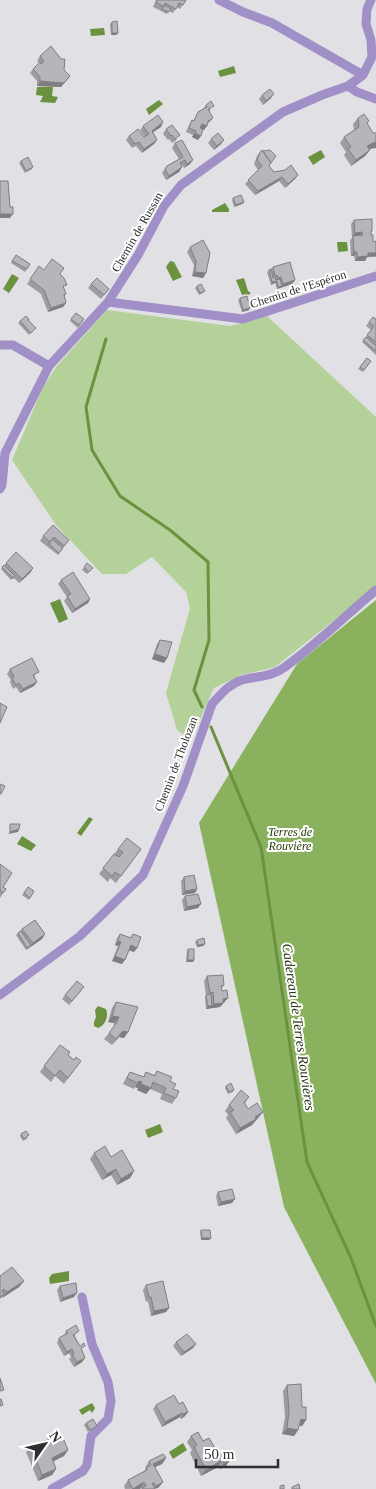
<svg xmlns="http://www.w3.org/2000/svg" width="376" height="1489" viewBox="0 0 376 1489" font-family="Georgia,serif">
<style>
.green{fill:#b5d19a}
.forest{fill:#8ab25e}
.water{fill:#6b923e}
.lines{fill:none;stroke-linecap:round;stroke-linejoin:round}
.stream{stroke:#6b923e;stroke-width:3}
.minor{stroke:#a090c7;stroke-width:9}
.wall{fill:#9d9ca1}
.shaded-wall{fill:#7f7f83}
.building{fill:#b6b5bb;stroke:#7f7f83}
.labels{text-anchor:middle;stroke-width:4;stroke-linejoin:round;paint-order:stroke}
.street-label{font-size:12px;fill:#2e2d2f;stroke:#fff}
.park-label{font-size:12px;font-style:italic;fill:#263f00;stroke:#fff}
.water-label{font-size:14px;font-style:italic;fill:#233310;stroke:#fff}
</style>
<rect width="100%" height="100%" fill="#e1e0e5"/>
<path class="green" d="M107 310 230 326 267 316 376 417V587L275 667 241 675 214 688 191 740 177 730 166 693 190 608 186 592 152 557 126 574H102L56 525 12 460 43 387 57 366Z"/>
<path class="forest" d="M376 600V1384L284 1207 199 823 297 664Z"/>
<path class="water" d="M104 28 105 35 91 36 90 29Z
M234 66 236 73 220 77 218 71Z
M37 87H53L52 96 58 97 55 103 40 102 43 96 36 95Z
M159 100 163 104 149 115 146 109Z
M321 150 325 157 313 165 308 157Z
M225 203 229 209V212H212V210Z
M337 242H347L348 251 338 252Z
M170 261 174 262 182 277 173 281 166 267Z
M12 274 19 278 9 293 3 289Z
M244 278 248 291 251 293 248 295 247 294 242 295 236 280Z
M60 599 68 619 59 623 50 603Z
M89 817 93 819 81 836 77 833Z
M22 836 36 845 31 851 17 844Z
M98 1006 106 1009C109 1016 105 1026 98 1028L94 1026V1022L96 1017 95 1010Z
M160 1124 163 1132 148 1138 145 1130Z
M69 1271V1281L50 1284 49 1278 52 1274Z
M92 1403 95 1408 92 1413 90 1410 82 1415 79 1410Z
M183 1443 187 1450 173 1459 169 1452Z"/>
<g class="lines">
<path class="stream" d="M106 339 86 407 92 450 120 496 170 530 208 562 209 640 194 690 202 707
M211 727 261 847 307 1162 351 1258 376 1326"/>
<path class="minor" d="M219 0 243 12 272 23 363 75
M348 86 357 92 376 99
M108 302 243 319 376 276
M0 345H13L49 366
M0 489 2 485 5 453 49 366 108 302 138 255 164 206 181 185 283 112 322 95 348 86 363 75 372 57 371 40 366 24 367 9 371 0
M0 995 80 936 143 875 183 786 212 704C221 694 229 684 242 680 257 676 272 677 285 667 317 644 346 615 376 590
M52 1489 83 1471 87 1465 91 1436 108 1419 111 1401 108 1382 92 1344 82 1297"/>
</g>
<path class="wall" d="M156 0H186L180 9 177 7 173 13 169 11 167 14 153 7Z
M112 22 118 33 116 35H111L110 24Z
M40 56 64 70 70 76 61 87 37 86V81L30 73 33 69 39 63 37 61Z
M262 95 271 98 263 105 259 99Z
M206 105 211 110 209 111 213 118 210 122 207 124 204 130H203L198 140 192 137 193 135 186 132 189 125 192 120 193 121 198 112 203 109Z
M358 118 367 124 373 133H376V148L369 149 370 150 365 156 351 166 344 155 346 152 340 143 344 137 354 130 353 124Z
M143 126 161 127 153 132 157 140 154 144 142 153 136 146 132 148 126 140 129 136 145 137 140 130Z
M166 129 177 140 172 143 169 139 168 140 163 134Z
M211 139 224 140 221 144 214 150 208 143Z
M175 143 190 164 184 168 182 165H181L182 167 179 172 166 180 162 173 167 166 179 159 172 148Z
M260 152 269 166 274 172 298 175 295 179 285 188 279 181 255 195 245 184 258 170 254 164 257 156Z
M21 161 33 167 32 169 25 173 19 163Z
M233 198 244 202 242 204 234 207 232 200Z
M354 220 372 231 371 233 373 242 376 241V257H367L365 261H355L354 256H351L350 240 353 237H352L351 224Z
M190 247 206 273 203 278 192 276 194 265 187 252Z
M16 255 30 264 25 272 11 263Z
M39 266 44 270 60 274 66 294 64 297 66 303 63 307 48 312 41 294 27 284Z
M273 267 295 280 292 284 277 289 275 283 271 285 267 272Z
M91 284 109 289 101 299 88 288Z
M197 286 205 291 203 293 199 295 195 288Z
M240 298 249 310 242 312 238 300Z
M76 313 84 319 78 328 70 321Z
M376 319V355L362 342 371 330 366 326 369 322Z
M28 320 36 328 29 335 18 323 20 321Z
M367 358 371 361 363 372 358 369Z
M43 536 69 540 58 555 40 541Z
M6 563 33 568 30 573 19 583 14 578 11 580 1 569Z
M87 563 93 568 87 574 82 570Z
M61 580 90 599 88 603 72 613 64 601 67 597 58 584Z
M160 640 164 663 152 659 157 644Z
M10 669 36 676 34 677V686L20 693 16 687 13 689 10 682 11 680 7 674Z
M118 849H141L116 883 110 878 108 882 99 874Z
M0 864 3 887 6 889 0 898Z
M184 877 197 889 195 893 182 895 181 881Z
M28 887 34 891 29 900 22 895Z
M185 896 198 908 184 911 182 900Z
M22 929 45 934 42 939 26 950 16 935Z
M120 934 130 938 133 934 137 948 134 952 129 950 122 964 112 961 118 946 115 945 117 938Z
M197 940 205 944 203 946 197 947 195 942Z
M188 949 194 960 193 962H186L187 951Z
M207 976 224 985 222 988V991L228 998 220 1007 206 1009 205 997 206 995 204 981Z
M81 991 69 1005 62 999 65 995Z
M116 1002 128 1032 124 1038 119 1037 112 1045 104 1039 114 1027V1023L108 1022 112 1008Z
M60 1045 68 1055 74 1060 81 1061 64 1084 55 1076 51 1082 40 1072Z
M157 1071 170 1081 173 1089 176 1098 172 1104 160 1099 162 1094 150 1089 146 1094 137 1090 138 1088 135 1087 134 1089 123 1084 126 1078 130 1072 143 1077 146 1072 154 1075Z
M226 1086 234 1090 233 1092 228 1094 225 1088Z
M249 1097 245 1103 248 1109 263 1112 252 1125 236 1134 226 1118 228 1115 225 1111 229 1105Z
M21 1134 28 1138 23 1141 20 1136Z
M94 1153 111 1157 134 1171 130 1178 117 1185 111 1175 102 1180 90 1159Z
M218 1192 232 1203 218 1206 216 1196Z
M201 1230 211 1238 209 1240H201L200 1232Z
M0 1276 24 1281 19 1287 2 1298V1297L0 1299Z
M146 1285 169 1308 166 1312 151 1316 148 1301 146 1302 143 1290Z
M60 1286 74 1297 60 1302 57 1290Z
M66 1331 76 1335 75 1336 82 1350 85 1358 82 1362 74 1367 69 1359 71 1357 69 1353 64 1356 57 1343 59 1338 64 1336Z
M176 1342 193 1348 181 1356 173 1346Z
M287 1385 302 1407 306 1420 302 1426H299L298 1430 294 1436 282 1434 285 1417 283 1391Z
M179 1404 188 1412 185 1416 181 1419 180 1417 162 1427 153 1409 156 1405Z
M86 1423 96 1428 88 1432 84 1425Z
M191 1436 203 1441 209 1438 226 1466 220 1469 218 1467 201 1476 190 1453 192 1450 187 1442Z
M51 1443 68 1450 64 1456 53 1461 56 1469 52 1475 38 1481 26 1452 31 1446Z
M166 1458 162 1464 155 1467 163 1482 158 1488 125 1489 124 1486 128 1480 144 1471 146 1469 145 1468 149 1461Z"/>
<path class="shaded-wall" d="M112 33H118L116 35H111Z
M70 76 61 87 37 86 40 81Z
M274 94 271 98 263 105 266 101Z
M163 122 161 127 149 135 152 131Z
M202 124 207 126 204 130 199 128Z
M195 133 201 136 198 140 192 137Z
M157 140 154 144 142 153 144 149Z
M224 140 221 144 214 150 217 146Z
M376 142V148L368 149 367 146 373 143Z
M370 150 365 156 351 166 356 160Z
M193 160 190 164 184 168 187 164Z
M182 167 179 172 166 180 169 176Z
M298 175 295 179 285 188 288 184Z
M282 177 279 181 255 195 258 191Z
M244 202 242 204 234 207 236 205Z
M0 214H13L10 218H0Z
M362 232 360 236 352 237 355 233Z
M354 252H357L354 256H351Z
M368 253H376V256L367 257 365 261H355L357 257Z
M195 272 206 273 203 278 192 276Z
M281 277 278 281 271 285 272 282 276 281 278 278Z
M295 280 292 284 277 289 278 287 282 286 283 284Z
M66 303 63 307 48 312 51 308Z
M250 308 249 310 242 312 243 310Z
M33 568 30 573 19 583 22 579Z
M90 599 88 603 72 613 75 609Z
M155 654 167 658 164 663 152 659Z
M37 682 34 686 20 693 23 689Z
M19 829 18 832 8 834 10 832Z
M197 889 195 893 182 895 185 891Z
M201 904 198 908 184 911 187 907Z
M45 934 42 939 26 950 33 943Z
M118 941 121 942 118 946 115 945Z
M205 944 203 946 197 947 198 945Z
M131 945 137 948 134 952 128 950Z
M115 956 125 960 122 964 112 961Z
M188 960H194L193 962H186Z
M228 998 220 1007 206 1009 208 1006H212L214 1004 223 999Z
M112 1016 119 1017 114 1023 108 1022Z
M123 1031 128 1032 124 1038 119 1037 112 1045Z
M139 1081 142 1082 138 1088 135 1087Z
M141 1084 151 1088 146 1094 137 1090Z
M263 1112 252 1125 236 1134 240 1128Z
M116 1169 111 1175 102 1180 107 1174Z
M134 1171 130 1178 117 1185 121 1179Z
M235 1199 232 1203 218 1206 221 1202Z
M202 1238H211L209 1240H201Z
M24 1281 19 1287 2 1298 7 1292Z
M77 1293 74 1297 60 1302 63 1298Z
M169 1308 166 1312 151 1316 154 1311Z
M196 1344 193 1348 181 1356 184 1352Z
M72 1349 69 1353 64 1356 67 1352Z
M85 1358 82 1362 74 1367 77 1362Z
M188 1412 185 1416 181 1419 183 1414Z
M182 1413 180 1417 162 1427 165 1422Z
M301 1419 306 1420 302 1426 297 1425Z
M287 1428 298 1430 294 1436 282 1434Z
M68 1450 64 1456 48 1464 52 1458Z
M166 1458 162 1464 149 1470 153 1464Z
M222 1460 218 1467 201 1476 206 1470Z
M230 1460 226 1466 220 1469 224 1463Z
M56 1469 52 1475 38 1481 42 1475Z
M144 1482 140 1489H132Z
M163 1482 158 1488 153 1489 156 1486Z"/>
<path class="building" d="M157 0H186L183 5 179 3 176 9 165 3 164 7 156 2Z
M164 5 171 9 169 12 162 9Z
M117 21 118 33H112V22Z
M51 46 61 59H65L64 70 70 76 64 83 40 81V77L33 69 40 62 41 64 44 61 40 56Z
M270 89 274 94 266 101 262 95Z
M211 101 214 106 208 109 213 118 208 121 207 126 202 124 200 128 203 129 201 136 195 133 196 131 189 128 192 120 194 121 198 112 207 107 206 105Z
M364 114 369 121 367 123 373 133H376V142L373 143 367 146 370 150 356 160 348 149 351 147 344 137 359 127 358 118Z
M158 115 163 122 152 131 157 140 144 149 139 142 135 144 129 136 138 129 144 137 149 134 143 126Z
M172 125 180 135 175 139 172 135 171 136 166 129Z
M218 133 224 140 217 146 211 139Z
M182 140 193 160 187 164 185 160 180 163 182 167 169 176 165 169 167 166 183 157 175 143Z
M262 150 271 163 269 166 274 172 285 170 291 165 298 175 288 184 282 177 258 191 248 180 262 166 257 160 260 152Z
M270 150 276 156 271 163 263 151Z
M28 157 33 167 26 171 21 161Z
M0 181H8L10 207H13V214H0Z
M241 195 244 202 236 205 233 198Z
M372 219V231H371V235H373V242L376 241V253H368V256L357 257V252H354L353 236 363 235 362 232 355 233 354 220Z
M203 240 210 253 206 273 195 272 196 261 190 247Z
M16 255 30 264 27 269 12 261Z
M52 259 64 268 60 274 64 278 67 285 63 286 66 294 64 295 66 303 51 308 44 290 30 279 39 266 44 270Z
M290 262 295 280 283 284 281 277 278 278 277 275 275 276 273 267Z
M271 269 273 278 275 277 276 280 280 279 282 286 278 287 277 281 272 282 269 270Z
M97 278 109 289 104 295 91 284Z
M201 284 205 291 200 293 197 286Z
M247 296 250 308 243 310 240 298Z
M76 313 84 319 79 325 71 319Z
M26 316 29 319 28 320 36 328 31 333 20 321Z
M373 317 376 319V342L367 335 374 326 369 322Z
M366 337 375 345 376 344V351L363 340Z
M367 358 371 361 364 370 360 367Z
M53 525 69 540 64 546 54 537 50 542 43 536Z
M52 539 63 548 59 553 49 544Z
M16 552 33 568 22 579 6 563Z
M87 563 93 568 89 572 84 567Z
M4 565 15 576 13 578 2 567Z
M73 572 90 599 75 609 67 596 71 594 61 580Z
M160 640 172 642 167 658 155 654Z
M32 658 39 672 33 675 37 682 23 689 19 683 16 685 12 678 14 677 10 669Z
M0 703 7 707 0 723Z
M0 784 5 786 1 794H0Z
M10 824H20L19 829 10 832Z
M127 838 141 849 121 876 115 872 112 876 103 868 114 854 119 857 123 852 118 849Z
M0 864 12 873 3 887 6 889 3 893 0 890Z
M194 875 197 889 185 891 184 877Z
M28 887 34 891 30 898 24 893Z
M198 894 201 904 187 907 185 896Z
M35 920 45 934 33 943 22 929Z
M21 931 31 945 27 948 18 933Z
M120 934 131 938 133 934 141 937 137 948 131 945 125 960 115 956 121 942 118 941Z
M204 938 205 944 198 945 197 940Z
M188 949H194V960H188Z
M223 975 224 985 221 986 222 991 227 990 228 998 223 999V1003L214 1004 213 992 210 993 207 976Z
M77 981 84 987 72 1001 65 995Z
M211 994 212 1006H208L206 995Z
M116 1002 138 1007 128 1032 123 1031 116 1039 109 1033 117 1022 119 1017 112 1016Z
M60 1045 70 1052 68 1055 74 1060 76 1057 81 1061 68 1078 60 1070 55 1076 44 1066Z
M157 1071 172 1077 170 1081 176 1084 173 1089 179 1091 176 1098 164 1093 166 1088 153 1082 151 1088 141 1084 142 1082 139 1081 138 1083 127 1078 130 1072 144 1077 146 1072 155 1076Z
M231 1083 234 1090 229 1092 226 1086Z
M241 1090 249 1097 244 1102 248 1109 257 1103 263 1112 255 1117 256 1119 240 1128 230 1112 234 1110 229 1105Z
M26 1131 29 1135 24 1139 21 1134Z
M105 1146 111 1157 122 1150 134 1171 121 1179 116 1169 107 1174 94 1153Z
M232 1189 235 1199 221 1202 218 1192Z
M201 1230H210L211 1238H202Z
M12 1267 24 1281 7 1292 4 1289 2 1291 4 1294 0 1297V1276Z
M163 1281 169 1308 154 1311 151 1297H149L146 1285Z
M76 1283 77 1293 63 1298 60 1286Z
M76 1325 79 1331 73 1335 80 1346 84 1343 85 1346 81 1348 85 1358 77 1362 72 1355 74 1354 72 1349 67 1352 59 1338 68 1333 66 1331Z
M187 1334 196 1344 184 1352 176 1342Z
M0 1378 4 1390 0 1391Z
M301 1384 302 1407H306V1420L301 1419 298 1430 287 1428 289 1411 287 1385Z
M174 1395 179 1404 183 1402 188 1412 183 1414 182 1413 165 1422 156 1405Z
M0 1399H1L3 1405 0 1406Z
M93 1419 97 1426 90 1430 86 1423Z
M198 1432 203 1441 209 1438 219 1455 225 1451 230 1460 224 1463 222 1460 206 1470 194 1447 197 1445 191 1436Z
M63 1438 68 1450 52 1458 56 1469 42 1475 31 1446 50 1439 51 1443Z
M163 1454 166 1458 153 1464 163 1482 156 1486 154 1483H152L155 1489H143L142 1488 146 1486 144 1482 133 1489 128 1480 147 1470 146 1468 151 1465 149 1461Z
M299 1484 300 1489H292V1487Z
M284 1485V1489H280V1486Z"/>
<g class="labels">
<g class="street-label">
<text transform="translate(137 232) rotate(-60)" y="4">Chemin de Russan</text>
<text transform="translate(298 289) rotate(-18)" y="4">Chemin de l'Espéron</text>
<text transform="translate(176 764) rotate(-69)" y="4">Chemin de Tholozan</text>
</g>
<g class="park-label">
<text x="290" y="836">Terres de<tspan x="290" dy="14">Rouvière</tspan></text>
</g>
<g class="water-label">
<text transform="translate(299 1027) rotate(82)" y="5">Cadereau de Terres Rouvières</text>
</g>
</g>
<g transform="translate(45 1444) rotate(56)" stroke="#ffffff" stroke-width="4" paint-order="stroke">
<path d="M0-4L9 19L0 12L-9 19Z" fill="#2e2d2f"/>
<text y="-8" font-size="14" font-weight="bold" text-anchor="middle" fill="#2e2d2f">N</text>
</g>
<path d="M196 1459v8h82v-8" fill="none" stroke="#2e2d2f" stroke-width="2.5"/>
<text x="204" y="1459" font-size="15" fill="#2e2d2f" stroke="#ffffff" stroke-width="4" paint-order="stroke">50 m</text>
</svg>
